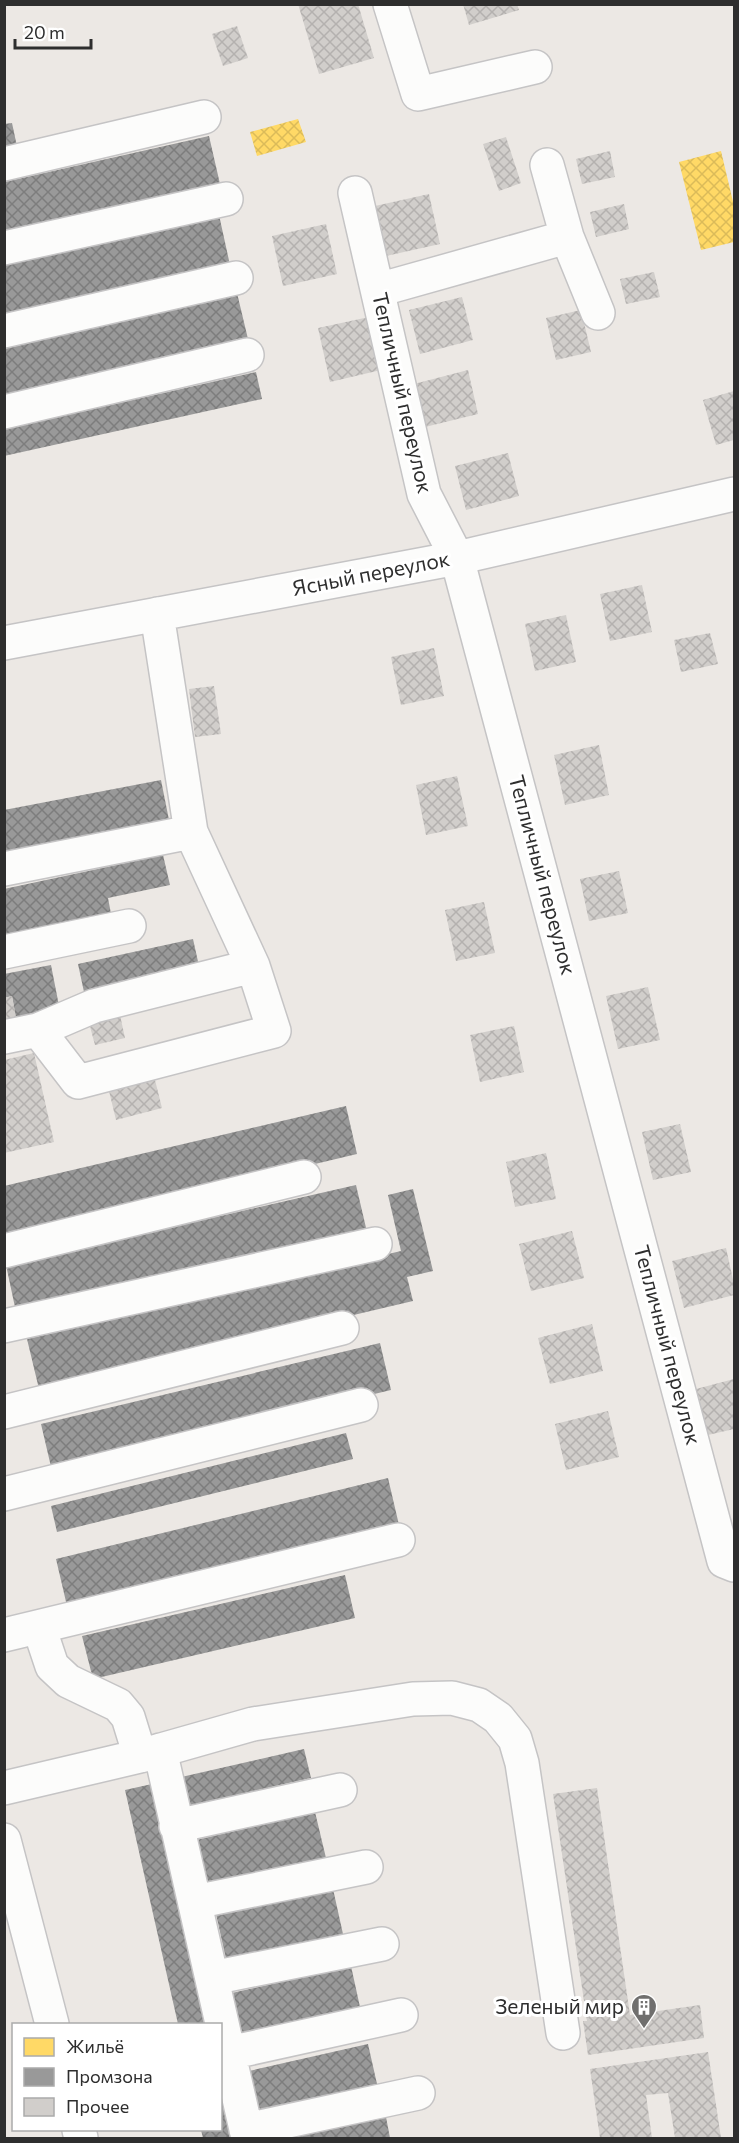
<svg xmlns="http://www.w3.org/2000/svg" width="739" height="2143" viewBox="0 0 739 2143" font-family="Commissioner,sans-serif">
<style>
.homes{fill:url(#homes-cross-hatch)}
.industry{fill:url(#industry-cross-hatch)}
.building{fill:url(#building-cross-hatch)}
.lines{fill:none;stroke-linecap:round;stroke-linejoin:round}
.minor-casing{stroke:#c5c4c5;stroke-width:36}
.minor{stroke:#fcfcfb;stroke-width:33}
.labels{text-anchor:middle;stroke-width:6;stroke-linejoin:round;paint-order:stroke}
.street-label{font-size:21px;fill:#2e2e2e;stroke:#fff}
.poi-label{font-size:21px;fill:#2e2e2e;stroke:#fff;text-anchor:end}
</style>
<defs>
<pattern id="homes-cross-hatch" width="8" height="8" patternUnits="userSpaceOnUse" patternTransform="scale(1.5)"><rect width="8" height="8" fill="#ffd966"/><path d="M0 0l8 8M0 8l8-8" fill="none" stroke="#dbbb59"/></pattern>
<pattern id="industry-cross-hatch" width="8" height="8" patternUnits="userSpaceOnUse" patternTransform="scale(1.5)"><rect width="8" height="8" fill="#999"/><path d="M0 0l8 8M0 8l8-8" fill="none" stroke="#7d7d7d"/></pattern>
<pattern id="building-cross-hatch" width="8" height="8" patternUnits="userSpaceOnUse" patternTransform="scale(1.5)"><rect width="8" height="8" fill="#d1cecb"/><path d="M0 0l8 8M0 8l8-8" fill="none" stroke="#b4b1af"/></pattern>
</defs>
<rect width="100%" height="100%" fill="#ece8e4"/>
<path class="homes" d="M298 119 306 142 257 156 250 132Z
M721 151 734 206V242L701 250 679 162Z"/>
<path class="industry" d="M12 123 18 151 4 154V124Z
M209 136 220 184 4 233V182Z
M219 215 230 265 4 317V263Z
M237 293 248 339 4 397V349Z
M256 372 262 399 4 456V429Z
M161 780 170 825 4 858V810Z
M163 855 170 885 108 898 112 919 4 942V889Z
M193 939 199 966 84 992 78 964Z
M51 965 61 1016 17 1024 12 996 4 998V974Z
M346 1106 357 1154 4 1238V1186Z
M356 1185 367 1232 16 1312 6 1265Z
M413 1189 433 1271 407 1277 413 1301 39 1389 27 1339 401 1251 388 1195Z
M380 1343 391 1390 52 1471 41 1424Z
M346 1433 353 1459 57 1532 51 1506Z
M388 1478 399 1525 67 1606 56 1559Z
M345 1575 355 1618 93 1679 82 1636Z
M304 1749 311 1778 184 1807 177 1778Z
M152 1784 207 2024H178L125 1790Z
M315 1812 326 1858 207 1887 196 1840Z
M333 1889 343 1934 226 1959 216 1914Z
M351 1966 360 2007 242 2034 232 1993Z
M368 2044 377 2084 259 2112 249 2071Z
M220 2090 232 2138H203L201 2130H220Z
M386 2117 390 2138H287V2137Z"/>
<path class="building" d="M298 4H358L374 58 319 74Z
M463 4H517L519 10 469 25Z
M237 26 248 58 223 66 212 34Z
M506 137 521 183 499 191 483 144Z
M610 151 615 177 582 184 576 159Z
M429 194 440 244 386 256 375 206Z
M624 204 629 229 596 237 590 212Z
M326 224 337 274 283 286 272 236Z
M654 272 660 297 626 304 620 279Z
M462 297 473 340 420 354 409 310Z
M581 310 591 352 556 360 546 318Z
M369 317 381 370 330 382 318 328Z
M468 370 478 414 425 427 414 384Z
M734 391V440L716 445 703 400Z
M508 453 519 496 466 510 455 466Z
M642 585 652 632 610 641 600 594Z
M566 615 576 662 535 671 525 624Z
M710 633 718 664 681 672 674 640Z
M434 648 444 696 401 705 391 657Z
M214 686 221 734 195 737 189 689Z
M599 745 609 795 565 805 554 755Z
M457 776 468 826 426 835 416 785Z
M619 871 628 913 589 921 580 879Z
M484 902 495 953 456 961 445 910Z
M648 987 660 1040 618 1049 606 996Z
M12 996 17 1024 4 1026V998Z
M120 1015 125 1038 95 1045 89 1023Z
M514 1026 524 1072 480 1082 470 1035Z
M34 1053 54 1142 4 1153V1060Z
M155 1080 162 1108 116 1120 109 1091Z
M680 1124 691 1172 653 1180 642 1132Z
M546 1153 556 1199 515 1207 506 1162Z
M572 1231 584 1278 531 1291 519 1244Z
M726 1248 734 1284V1295L684 1308 672 1261Z
M592 1324 603 1371 550 1384 538 1338Z
M734 1379V1429L708 1435 696 1389Z
M608 1411 619 1457 566 1470 555 1424Z
M597 1788 630 2015 700 2005 704 2038 588 2055 583 2021H587L553 1794Z
M708 2052 721 2138H675L668 2093 646 2095 652 2138H600L590 2069Z"/>
<g class="lines">
<defs>
<path id="minor" d="M390 4 418 94 535 67
M4 164 204 117
M355 193 424 494 457 558 724 1561 734 1565
M567 237 598 313
M4 248 226 199
M378 290 567 237 547 165
M4 331 236 278
M4 412 247 355
M4 643 457 558 734 494
M4 869 191 832
M4 952 129 926
M38 1030 78 1082 274 1031 253 966
M4 1037 38 1030 94 1006 253 966 191 832 157 614
M4 1251 304 1177
M4 1326 375 1244
M4 1412 342 1328
M4 1494 361 1405
M39 1627 52 1666 68 1681 118 1705 128 1717 140 1756
M4 1635 398 1540
M160 1750 248 2138
M4 1788 140 1756 253 1724 413 1699 452 1698 479 1705 498 1718 515 1739 522 1763 563 2033
M176 1826 340 1790
M4 1840 52 2024
M195 1902 366 1867
M212 1978 382 1944
M229 2053 401 2015
M79 2130 81 2138
M246 2130 418 2093"/>
</defs>
<use href="#minor" class="minor-casing"/>
<use href="#minor" class="minor"/>
</g>
<defs>
<symbol id="building-pin" viewBox="-11 -11 22 30"><path d="M0 17L-7.5 6A9.5 9.5 0 1 1 7.5 6Z" fill="#706f6e" stroke="#fff"/><path d="M-4-6H4V6H1V3H-1V6H-4ZM-2.5-4.3h1.7v1.8h-1.7ZM.8-4.3h1.7v1.8H.8ZM-2.5-1h1.7V.8h-1.7ZM.8-1h1.7V.8H.8Z" fill="#fff"/></symbol>
</defs>
<g fill-rule="evenodd">
<use href="#building-pin" x="629" y="1992" width="30" height="40"/>
</g>
<g class="labels">
<g class="street-label">
<text transform="translate(402 393) rotate(77)" y="7">Тепличный переулок</text>
<text transform="translate(371 574) rotate(-11)" y="7">Ясный переулок</text>
<text transform="translate(542 875) rotate(75)" y="7">Тепличный переулок</text>
<text transform="translate(667 1345) rotate(75)" y="7">Тепличный переулок</text>
</g>
<g class="poi-label">
<text x="624" y="2014">Зеленый мир</text>
</g>
</g>
<rect width="739" height="2143" fill="none" stroke="#2e2e2e" stroke-width="12"/>
<rect x="12" y="2023" width="210" height="108" fill="#ffffff" stroke="#ababab" stroke-width="1.5"/>
<rect x="24" y="2038" width="30" height="18" fill="#ffd966" stroke="#ababab" stroke-width="1.5"/>
<text x="66" y="2053" font-size="18" fill="#2e2e2e">Жильё</text>
<rect x="24" y="2068" width="30" height="18" fill="#999999" stroke="#ababab" stroke-width="1.5"/>
<text x="66" y="2083" font-size="18" fill="#2e2e2e">Промзона</text>
<rect x="24" y="2098" width="30" height="18" fill="#d1cecb" stroke="#ababab" stroke-width="1.5"/>
<text x="66" y="2113" font-size="18" fill="#2e2e2e">Прочее</text>
<path d="M15 39v9h76v-9" fill="none" stroke="#2e2e2e" stroke-width="3"/>
<text x="24" y="39" font-size="18" fill="#2e2e2e" stroke="#ffffff" stroke-width="4.5" paint-order="stroke">20 m</text>
</svg>
